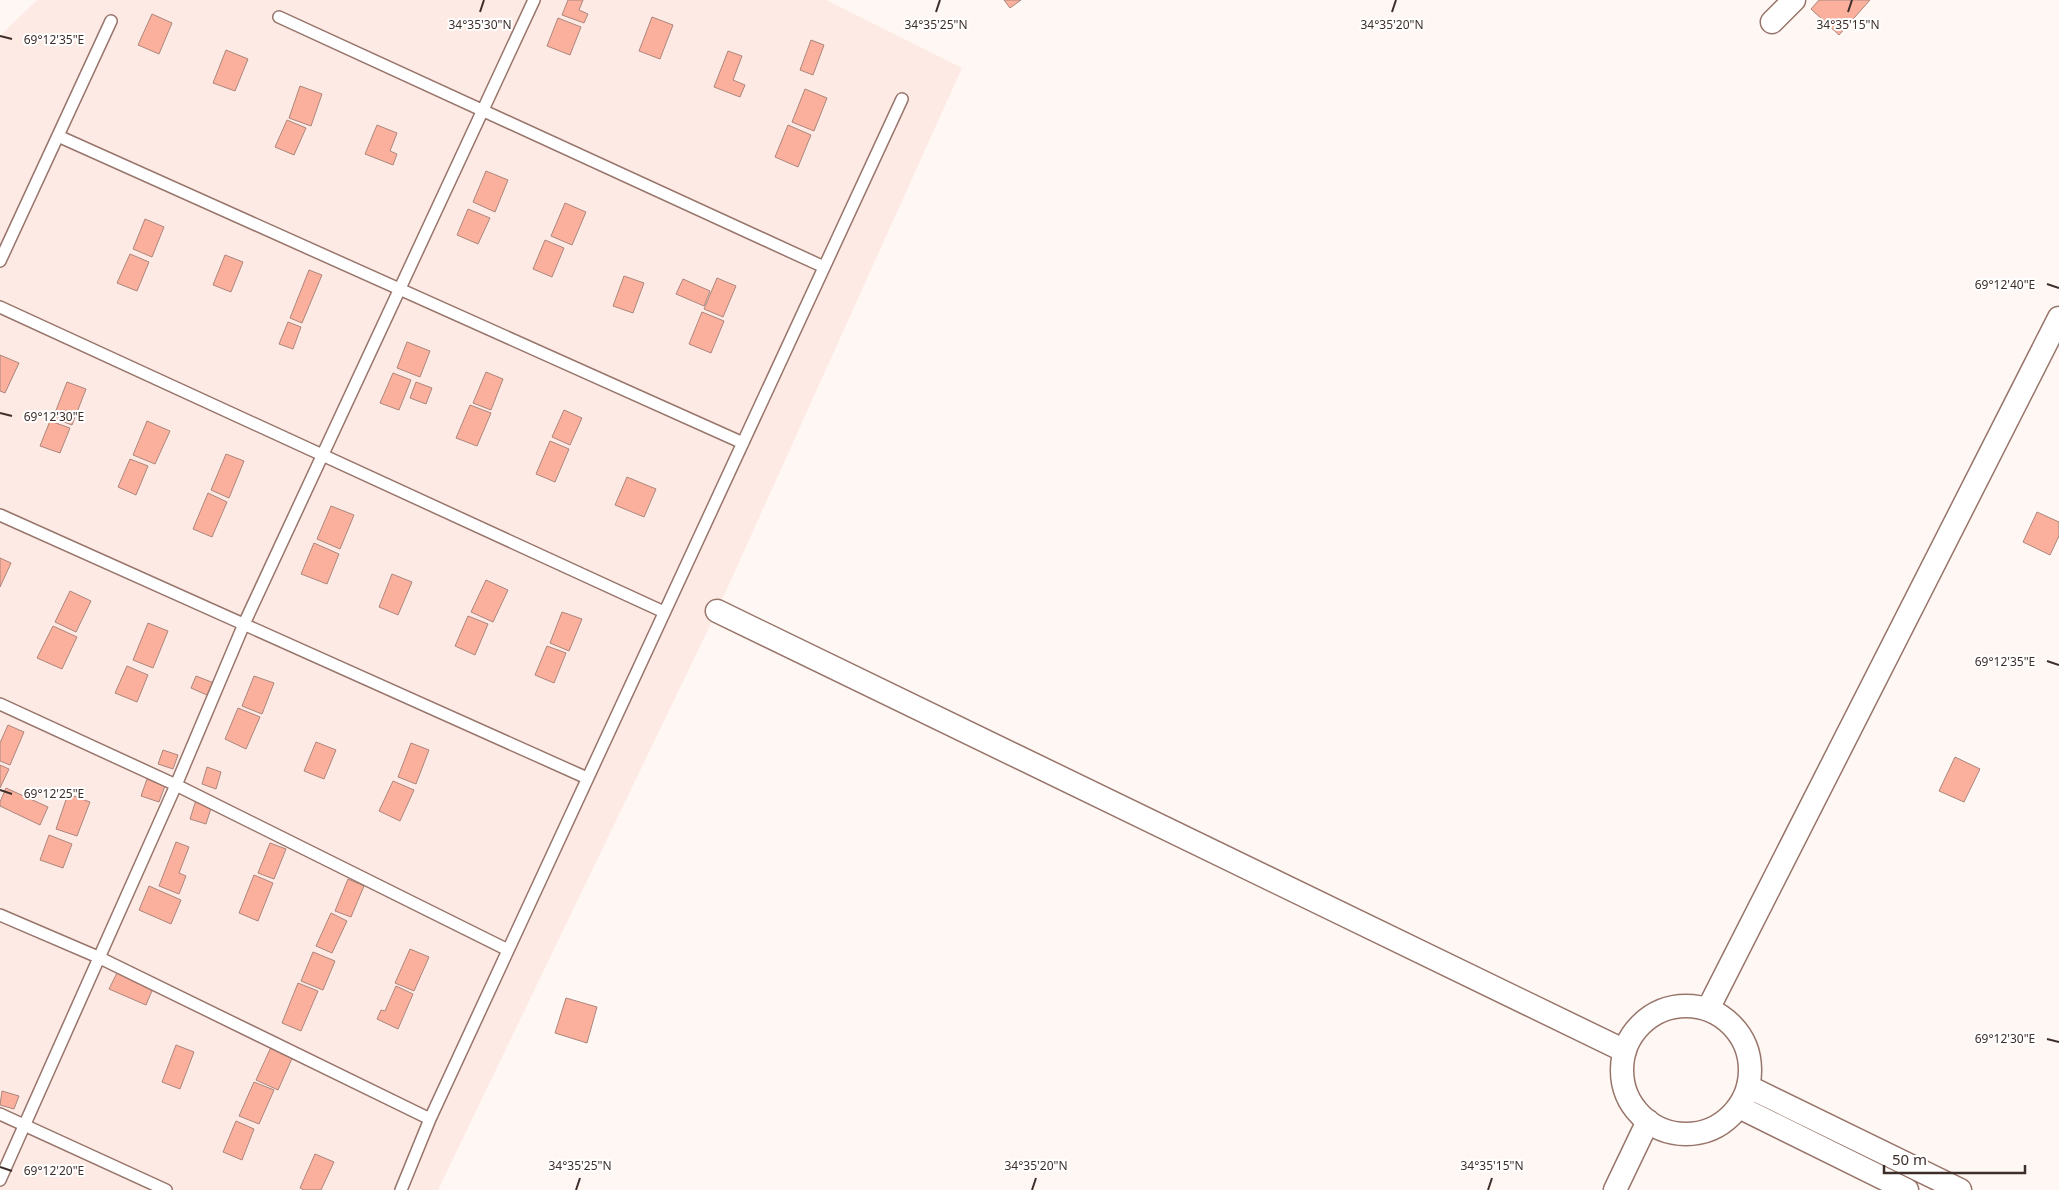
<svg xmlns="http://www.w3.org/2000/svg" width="2059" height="1190" viewBox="0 0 2059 1190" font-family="'Noto Sans',sans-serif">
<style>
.built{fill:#feeae4}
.building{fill:#fbb09d;stroke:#ab867c}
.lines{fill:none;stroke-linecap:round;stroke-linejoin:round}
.service-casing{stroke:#98756b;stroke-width:14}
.minor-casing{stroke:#98756b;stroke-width:25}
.service{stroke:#fff;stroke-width:11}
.minor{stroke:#fff;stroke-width:22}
.ticks{fill:none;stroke:#3e2e2a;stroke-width:2}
.ticks-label{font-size:12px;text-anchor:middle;fill:#3e2e2a;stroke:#fff;stroke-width:4;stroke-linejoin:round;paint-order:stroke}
</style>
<rect width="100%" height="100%" fill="#fff7f4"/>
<path class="built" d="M37 0H826L962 68 717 611 438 1190H0V36Z"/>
<path class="building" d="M568 0H583L579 10 588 14 584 23 562 15Z
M1004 0H1021L1010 8Z
M1819 0H1870L1839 35 1811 9Z
M152 14 172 23 159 54 138 45Z
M652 17 673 25 660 59 639 51Z
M558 18 581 27 570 55 547 46Z
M811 40 824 45 813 75 800 70Z
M226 50 248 59 235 91 213 83Z
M728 51 742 56 733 80 745 85 740 97 714 87Z
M300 86 322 94 311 126 289 118Z
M805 89 827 98 814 131 792 122Z
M287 120 306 128 294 155 275 147Z
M377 125 397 133 390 151 397 154 393 165 365 154Z
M788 125 811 135 798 167 775 157Z
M486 171 508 180 495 212 473 202Z
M565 203 586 212 572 245 551 236Z
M468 209 490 218 478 244 457 235Z
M145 219 164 227 152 257 133 249Z
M545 240 564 248 552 277 533 269Z
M130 254 149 262 137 291 117 283Z
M225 255 243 262 231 292 213 285Z
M309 270 322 275 302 323 290 318Z
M624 276 644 283 633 313 613 306Z
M717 278 736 286 723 317 704 309Z
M683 279 710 291 704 306 676 294Z
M702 312 724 321 711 353 689 344Z
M288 322 301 327 293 349 279 344Z
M407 342 430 351 420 377 397 368Z
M0 355 19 363 5 393 0 391Z
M486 372 503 379 491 410 473 403Z
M393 373 411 380 399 410 380 403Z
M67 382 86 389 72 425 53 418Z
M416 382 432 388 426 404 410 398Z
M470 405 491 413 477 446 456 438Z
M564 410 582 418 570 445 552 437Z
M50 421 70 428 60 453 40 446Z
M147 421 170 431 155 464 133 455Z
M550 441 569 449 555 482 536 474Z
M226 454 244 461 229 498 211 490Z
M130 459 148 466 136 495 118 487Z
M627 477 656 489 644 517 615 505Z
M208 493 227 502 212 537 193 529Z
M331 506 354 515 340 549 317 539Z
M2037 512 2059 522V536L2050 555 2023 542Z
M314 543 339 554 327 584 301 574Z
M0 558 11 563 0 587Z
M392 574 412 582 398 615 379 607Z
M486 580 508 590 493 622 471 612Z
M70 591 91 601 76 632 55 622Z
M562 612 582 619 569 651 550 643Z
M468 616 488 624 475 655 455 646Z
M148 623 168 631 153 668 133 660Z
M53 626 77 637 62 669 37 658Z
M547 646 566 653 554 683 535 675Z
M127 666 148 675 137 702 115 693Z
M196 676 214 683 209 696 191 688Z
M254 676 274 683 262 714 242 706Z
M238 708 260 717 246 749 225 739Z
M8 725 24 732 10 765 0 761V743Z
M316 742 336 750 324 779 304 771Z
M411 743 429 750 416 784 398 777Z
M163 750 178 755 173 769 158 764Z
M1955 757 1980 769 1964 802 1939 791Z
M0 765 9 769 0 788Z
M207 767 221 772 216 789 202 784Z
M147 779 165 786 159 802 141 796Z
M393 781 414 790 400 821 379 811Z
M6 788 48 807 40 825 0 806V802Z
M68 794 90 802 77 836 56 829Z
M196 800 212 805 206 824 190 819Z
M49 835 72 844 63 868 40 860Z
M176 842 189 847 179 873 186 876 179 894 159 886Z
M270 843 286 849 274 879 258 873Z
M254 875 273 883 258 921 239 913Z
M348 879 364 886 351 917 335 911Z
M149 886 181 900 171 924 139 910Z
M331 913 347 921 332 953 316 946Z
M410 949 429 957 414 991 395 983Z
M313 952 335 961 323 990 301 981Z
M118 971 154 986 146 1005 109 989Z
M298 983 318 991 301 1031 282 1023Z
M396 986 413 994 398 1029 377 1019 381 1010 385 1011Z
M566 998 597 1007 587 1043 555 1033Z
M176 1045 194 1052 180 1089 162 1082Z
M272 1045 294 1054 278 1090 256 1080Z
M254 1082 274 1090 259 1124 239 1116Z
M2 1091 19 1096 14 1109 0 1105Z
M236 1121 254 1129 242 1160 223 1152Z
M315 1154 334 1162 321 1190H304L300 1188Z"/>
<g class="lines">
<defs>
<path id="service" d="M279 17 824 267
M58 136 743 443
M0 261 111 21
M0 307 664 612
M0 515 587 778
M0 704 176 785 508 950
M0 915 98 957 430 1119
M0 1114 166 1190
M0 1180 176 785 244 624 534 0
M401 1190 430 1119 902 99"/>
<path id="minor" d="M1772 22 1794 0
M717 611 1625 1051
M1622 1070a64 64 0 1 1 128 0a64 64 0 1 1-128 0Z
M1708 1009 2059 318
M1749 1087 1960 1190
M1739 1107 1907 1190
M1615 1190 1648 1121"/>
</defs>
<use href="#service" class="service-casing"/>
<use href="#minor" class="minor-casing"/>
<use href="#service" class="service"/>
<use href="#minor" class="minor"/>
</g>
<path class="ticks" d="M480 12 484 0M936 12 940 0M1392 12 1396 0M1848 12 1852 0M0 36 12 39M2047 284 2059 288M0 413 12 416M2047 661 2059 665M0 790 12 794M2047 1039 2059 1042M0 1167 12 1171M576 1190 580 1178M1032 1190 1036 1178M1488 1190 1492 1178"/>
<g class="ticks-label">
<text x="480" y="29">34°35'30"N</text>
<text x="936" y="29">34°35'25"N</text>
<text x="1392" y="29">34°35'20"N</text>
<text x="1848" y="29">34°35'15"N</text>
<text x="54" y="44">69°12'35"E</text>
<text x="2005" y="289">69°12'40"E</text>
<text x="54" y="421">69°12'30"E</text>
<text x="2005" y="666">69°12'35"E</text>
<text x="54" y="798">69°12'25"E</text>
<text x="2005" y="1043">69°12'30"E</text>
<text x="580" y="1170">34°35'25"N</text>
<text x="1036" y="1170">34°35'20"N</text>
<text x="1492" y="1170">34°35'15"N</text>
<text x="54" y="1175">69°12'20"E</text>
</g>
<path d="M1884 1165v8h141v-8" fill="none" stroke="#3e2e2a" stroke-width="2.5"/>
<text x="1892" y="1165" font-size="15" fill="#3e2e2a" stroke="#ffffff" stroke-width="4" paint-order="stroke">50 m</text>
</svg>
